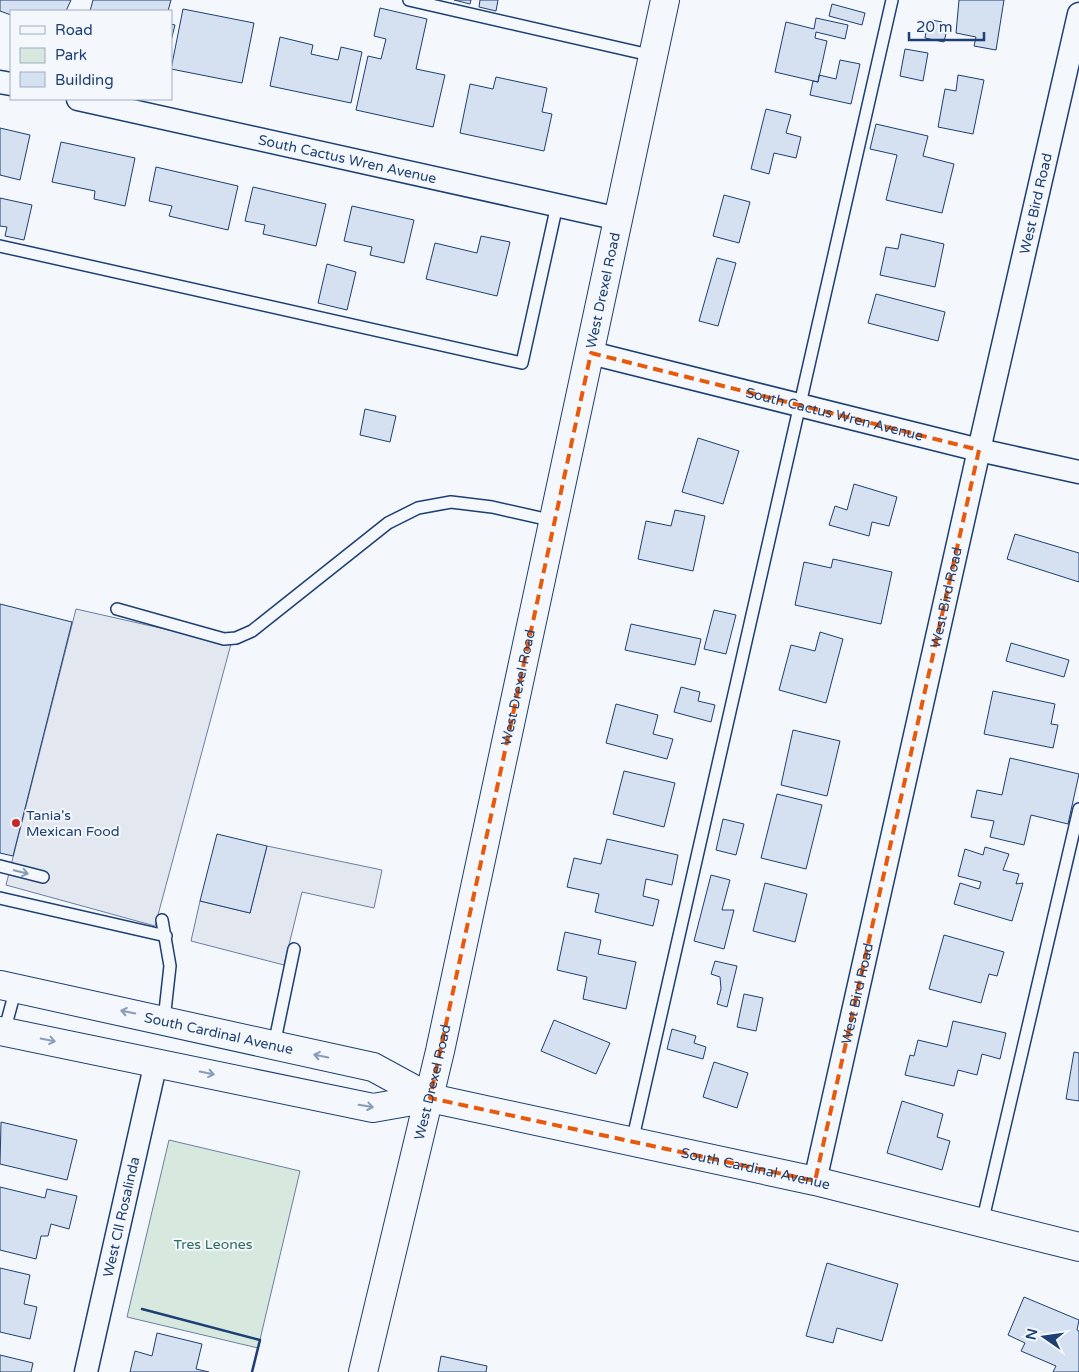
<svg xmlns="http://www.w3.org/2000/svg" width="1079" height="1372" viewBox="0 0 1079 1372" font-family="'Varela Round',sans-serif">
<style>
.green{fill:#d7e8df;stroke:#687fa3}
.parking{fill:#e3e8f0;stroke:#687fa3}
.building{fill:#d5e0f0;stroke:#1d3f73}
.lines{fill:none;stroke-linecap:round;stroke-linejoin:round}
.service-casing{stroke:#1d3f73;stroke-width:14}
.minor-casing{stroke:#1d3f73;stroke-width:25}
.tertiary-casing{stroke:#1d3f73;stroke-width:30}
.secondary-casing{stroke:#1d3f73;stroke-width:30}
.service{stroke:#f4f7fb;stroke-width:11}
.minor{stroke:#f4f7fb;stroke-width:22}
.tertiary{stroke:#f4f7fb;stroke-width:28}
.secondary{stroke:#f4f7fb;stroke-width:28}
.wall{stroke:#1d3f73;stroke-width:2.5}
.oneway{stroke:#889bb7}
.marked{fill:none;stroke:#e8590c;stroke-width:4;stroke-dasharray:10 6;stroke-linejoin:round}
.poi-dot{fill:#c62828;stroke:#f4f7fb;stroke-width:2}
.labels{text-anchor:middle;stroke-width:4;stroke-linejoin:round;paint-order:stroke}
.street-label{font-size:14px;fill:#1d3f73;stroke:#f4f7fb}
.poi-label{font-size:14px;fill:#1d3f73;stroke:#f4f7fb;text-anchor:start}
.park-label{font-size:14px;fill:#2c6c60;stroke:#f4f7fb}
</style>
<rect width="100%" height="100%" fill="#f4f7fb"/>
<path class="green" d="M169 1140 300 1171 258 1348 127 1317Z"/>
<path class="parking" d="M76 609 231 644 155 926 6 885Z
M267 846 382 870 374 908 302 892 284 965 191 941 200 901 250 913Z"/>
<path class="building" d="M0 0H71L66 11H11V15L0 11Z
M93 0H171L168 11H90Z
M454 0H471L470 4Z
M480 0H498L496 11 479 7Z
M959 0H1004L996 50 974 46 976 37 956 33Z
M832 4 865 13 862 25 829 16Z
M380 8 427 19 416 69 445 75 433 127 356 110 368 56 381 59 386 39 374 36Z
M183 9 254 23 242 83 171 69Z
M816 18 848 25 845 39 816 32 815 38 827 41 818 82 775 72 786 22 814 29Z
M932 20 942 22 940 26 947 29 944 42 925 38 927 25H931Z
M171 24 175 25 171 41Z
M280 37 313 45 311 54 338 60 341 47 362 52 351 103 270 86Z
M905 49 928 53 923 81 900 76Z
M840 60 860 64 851 104 810 95 813 81 818 82 819 75 836 79Z
M958 75 984 80 973 134 938 127 945 89 956 91Z
M496 77 547 88 542 112 552 114 544 151 460 133 470 84 493 89Z
M766 109 791 115 786 133 801 137 796 158 774 153 769 174 751 169Z
M876 124 928 136 923 156 954 164 942 213 886 200 897 155 870 149Z
M0 128 30 135 20 180 0 175Z
M61 142 135 158 125 206 94 199 95 191 52 182Z
M156 167 238 186 228 230 169 216 172 206 149 201Z
M253 187 326 204 316 246 263 234 265 225 245 221Z
M724 195 750 202 739 243 713 236Z
M0 198 32 205 24 240 5 236 7 227 0 226Z
M352 206 414 220 404 263 370 255 372 247 344 241Z
M901 234 944 244 935 287 880 275 886 247 898 249Z
M481 236 510 242 497 296 426 279 435 243 477 253Z
M717 258 736 263 718 326 699 321Z
M327 264 356 272 347 310 318 303Z
M876 294 945 312 938 341 868 323Z
M365 409 396 416 390 442 360 435Z
M698 438 739 451 723 504 682 492Z
M854 484 897 497 889 526 872 522 869 536 829 525 835 506 847 510Z
M675 510 705 516 693 571 638 559 646 521 671 526Z
M1015 534 1079 553V582L1007 559Z
M833 559 892 572 881 624 795 605 804 562 831 568Z
M0 604 72 622 13 856 0 853Z
M714 610 736 615 726 654 704 649Z
M631 624 701 639 695 665 625 650Z
M820 632 843 639 826 703 779 690 791 645 815 651Z
M1011 643 1069 660 1064 677 1006 661Z
M681 687 700 692 698 701 715 705 711 722 674 712Z
M993 691 1055 704 1051 724 1058 725 1053 748 984 734Z
M616 704 658 715 653 734 673 739 667 759 606 743Z
M793 730 840 741 827 796 781 785Z
M1010 758 1079 774 1068 824 1031 815 1024 845 990 837 994 821 971 817 977 790 1002 795Z
M624 771 675 783 664 827 613 814Z
M777 794 822 805 806 869 761 858Z
M723 819 744 824 736 855 716 850Z
M217 834 267 846 250 913 200 901Z
M607 839 678 855 672 885 646 879 643 896 659 900 653 926 595 912 599 894 567 887 574 858 601 864Z
M985 847 1009 854 1003 870 1019 874 1016 884 1023 883 1012 921 954 904 960 883 979 889 981 882 958 876 965 849 983 855Z
M711 875 730 880 722 910H734L724 949 694 941Z
M765 883 807 894 795 942 753 931Z
M565 932 601 940 598 954 636 962 626 1009 583 999 587 977 557 970Z
M944 935 1004 952 997 976 989 974 981 1003 929 989Z
M715 961 737 966 727 1007 717 1004 721 989 720 977 711 974Z
M744 994 763 998 756 1031 737 1027Z
M554 1020 610 1043 596 1074 541 1051Z
M953 1021 1006 1033 1000 1059 982 1054 977 1075 958 1070 954 1086 905 1075 910 1055 914 1056 918 1040 947 1047Z
M672 1029 696 1036 694 1043 706 1047 703 1059 667 1049Z
M1074 1052 1079 1053V1101L1066 1099Z
M714 1062 748 1073 737 1108 703 1097Z
M902 1101 943 1114 937 1137 950 1141 942 1170 887 1153Z
M1 1122 77 1140 67 1180 0 1164Z
M0 1187 45 1198 47 1189 77 1196 69 1229 51 1224 48 1236H41L36 1259 0 1250Z
M827 1263 898 1284 882 1341 837 1328 833 1343 806 1336Z
M0 1268 30 1275 24 1304 37 1307 30 1339 0 1332Z
M1024 1297 1079 1320 1077 1330 1079 1331V1372H1053L1056 1366 1021 1351 1025 1343 1008 1335Z
M157 1333 202 1344 196 1369 209 1372H130L135 1351 152 1356Z
M0 1355 33 1363 31 1372H0Z
M441 1356 487 1366 486 1372H438Z"/>
<g class="lines">
<defs>
<path id="service" d="M409 0 654 56
M0 246 522 363 557 205
M117 609 224 639 236 638 252 631 388 523 418 508 451 502 492 507 554 521
M0 866 43 877
M0 898 166 936
M162 920 170 966 164 1020
M4 1032 16 988
M274 1045 294 949
M632 1142 892 0
M982 1223 1079 809"/>
<g id="minor">
<path d="M0 82 11 84"/>
<path id="s1" d="M78 99 619 219"/>
<path id="s2" d="M591 353 979 450 1079 472"/>
<path id="s3" d="M815 1181 979 450 1079 14"/>
<path id="s4" d="M86 1372 156 1062"/>
</g>
<g id="tertiary">
<path id="s5" d="M363 1372 440 1051 665 0"/>
</g>
<g id="secondary">
<path id="s6" d="M0 985 373 1067 430 1098 815 1181 1079 1247"/>
<path d="M0 1031 373 1108 430 1098"/>
</g>
</defs>
<use href="#service" class="service-casing"/>
<use href="#minor" class="minor-casing"/>
<use href="#tertiary" class="tertiary-casing"/>
<use href="#secondary" class="secondary-casing"/>
<use href="#service" class="service"/>
<use href="#minor" class="minor"/>
<use href="#tertiary" class="tertiary"/>
<use href="#secondary" class="secondary"/>
<path class="wall" d="M142 1309 260 1340 252 1372"/>
</g>
<defs><path id="oneway-shaft" d="M-6 0H5M1.5-3L5.5 0L1.5 3" fill="none" stroke-width="1.6" stroke-linecap="round" stroke-linejoin="round" transform="scale(1.25)"/></defs>
<g class="oneway">
<use href="#oneway-shaft" transform="translate(21 872) rotate(14)"/>
<use href="#oneway-shaft" transform="translate(128 1012) rotate(-168)"/>
<use href="#oneway-shaft" transform="translate(48 1040) rotate(11)"/>
<use href="#oneway-shaft" transform="translate(321 1056) rotate(-168)"/>
<use href="#oneway-shaft" transform="translate(207 1073) rotate(12)"/>
<use href="#oneway-shaft" transform="translate(366 1106) rotate(9)"/>
</g>
<path class="marked" d="M591 353 979 450 815 1181 430 1098Z"/>
<circle class="poi-dot" cx="16" cy="823" r="5"/>
<g class="labels">
<g class="street-label">
<text dy="5" stroke="none"><textPath href="#s1" startOffset="276">South Cactus Wren Avenue</textPath></text>
<text dy="5" stroke="none"><textPath href="#s3" startOffset="1002">West Bird Road</textPath></text>
<text dy="5" stroke="none"><textPath href="#s5" startOffset="1108">West Drexel Road</textPath></text>
<text dy="5" stroke="none"><textPath href="#s2" startOffset="251">South Cactus Wren Avenue</textPath></text>
<text dy="5" stroke="none"><textPath href="#s3" startOffset="598">West Bird Road</textPath></text>
<text dy="5" stroke="none"><textPath href="#s5" startOffset="702">West Drexel Road</textPath></text>
<text dy="5" stroke="none"><textPath href="#s3" startOffset="192">West Bird Road</textPath></text>
<text dy="5" stroke="none"><textPath href="#s6" startOffset="224">South Cardinal Avenue</textPath></text>
<text dy="5" stroke="none"><textPath href="#s5" startOffset="298">West Drexel Road</textPath></text>
<text dy="5" stroke="none"><textPath href="#s6" startOffset="780">South Cardinal Avenue</textPath></text>
<text dy="5" stroke="none"><textPath href="#s4" startOffset="159">West Cll Rosalinda</textPath></text>
</g>
<g class="poi-label">
<text x="26" y="820">Tania's<tspan x="26" dy="16">Mexican Food</tspan></text>
</g>
<g class="park-label">
<text x="213" y="1249">Tres Leones</text>
</g>
</g>
<rect x="10" y="10" width="162" height="90" fill="#f4f7fb" stroke="#9eadc5"/>
<rect x="20" y="26" width="25" height="8" fill="#f4f7fb" stroke="#9eadc5"/>
<text x="55" y="35" font-size="15" fill="#1d3f73">Road</text>
<rect x="20" y="48" width="25" height="15" fill="#d7e8df" stroke="#9eadc5"/>
<text x="55" y="60" font-size="15" fill="#1d3f73">Park</text>
<rect x="20" y="72" width="25" height="15" fill="#d5e0f0" stroke="#9eadc5"/>
<text x="55" y="85" font-size="15" fill="#1d3f73">Building</text>
<g transform="translate(1044 1337) rotate(283)" stroke="#f4f7fb" stroke-width="4" paint-order="stroke">
<path d="M0-4L9 19L0 12L-9 19Z" fill="#1d3f73"/>
<text y="-8" font-size="14" font-weight="bold" text-anchor="middle" fill="#1d3f73">N</text>
</g>
<path d="M909 32v8h75v-8" fill="none" stroke="#1d3f73" stroke-width="2.5"/>
<text x="916" y="32" font-size="15" fill="#1d3f73" stroke="#f4f7fb" stroke-width="4" paint-order="stroke">20 m</text>
</svg>
